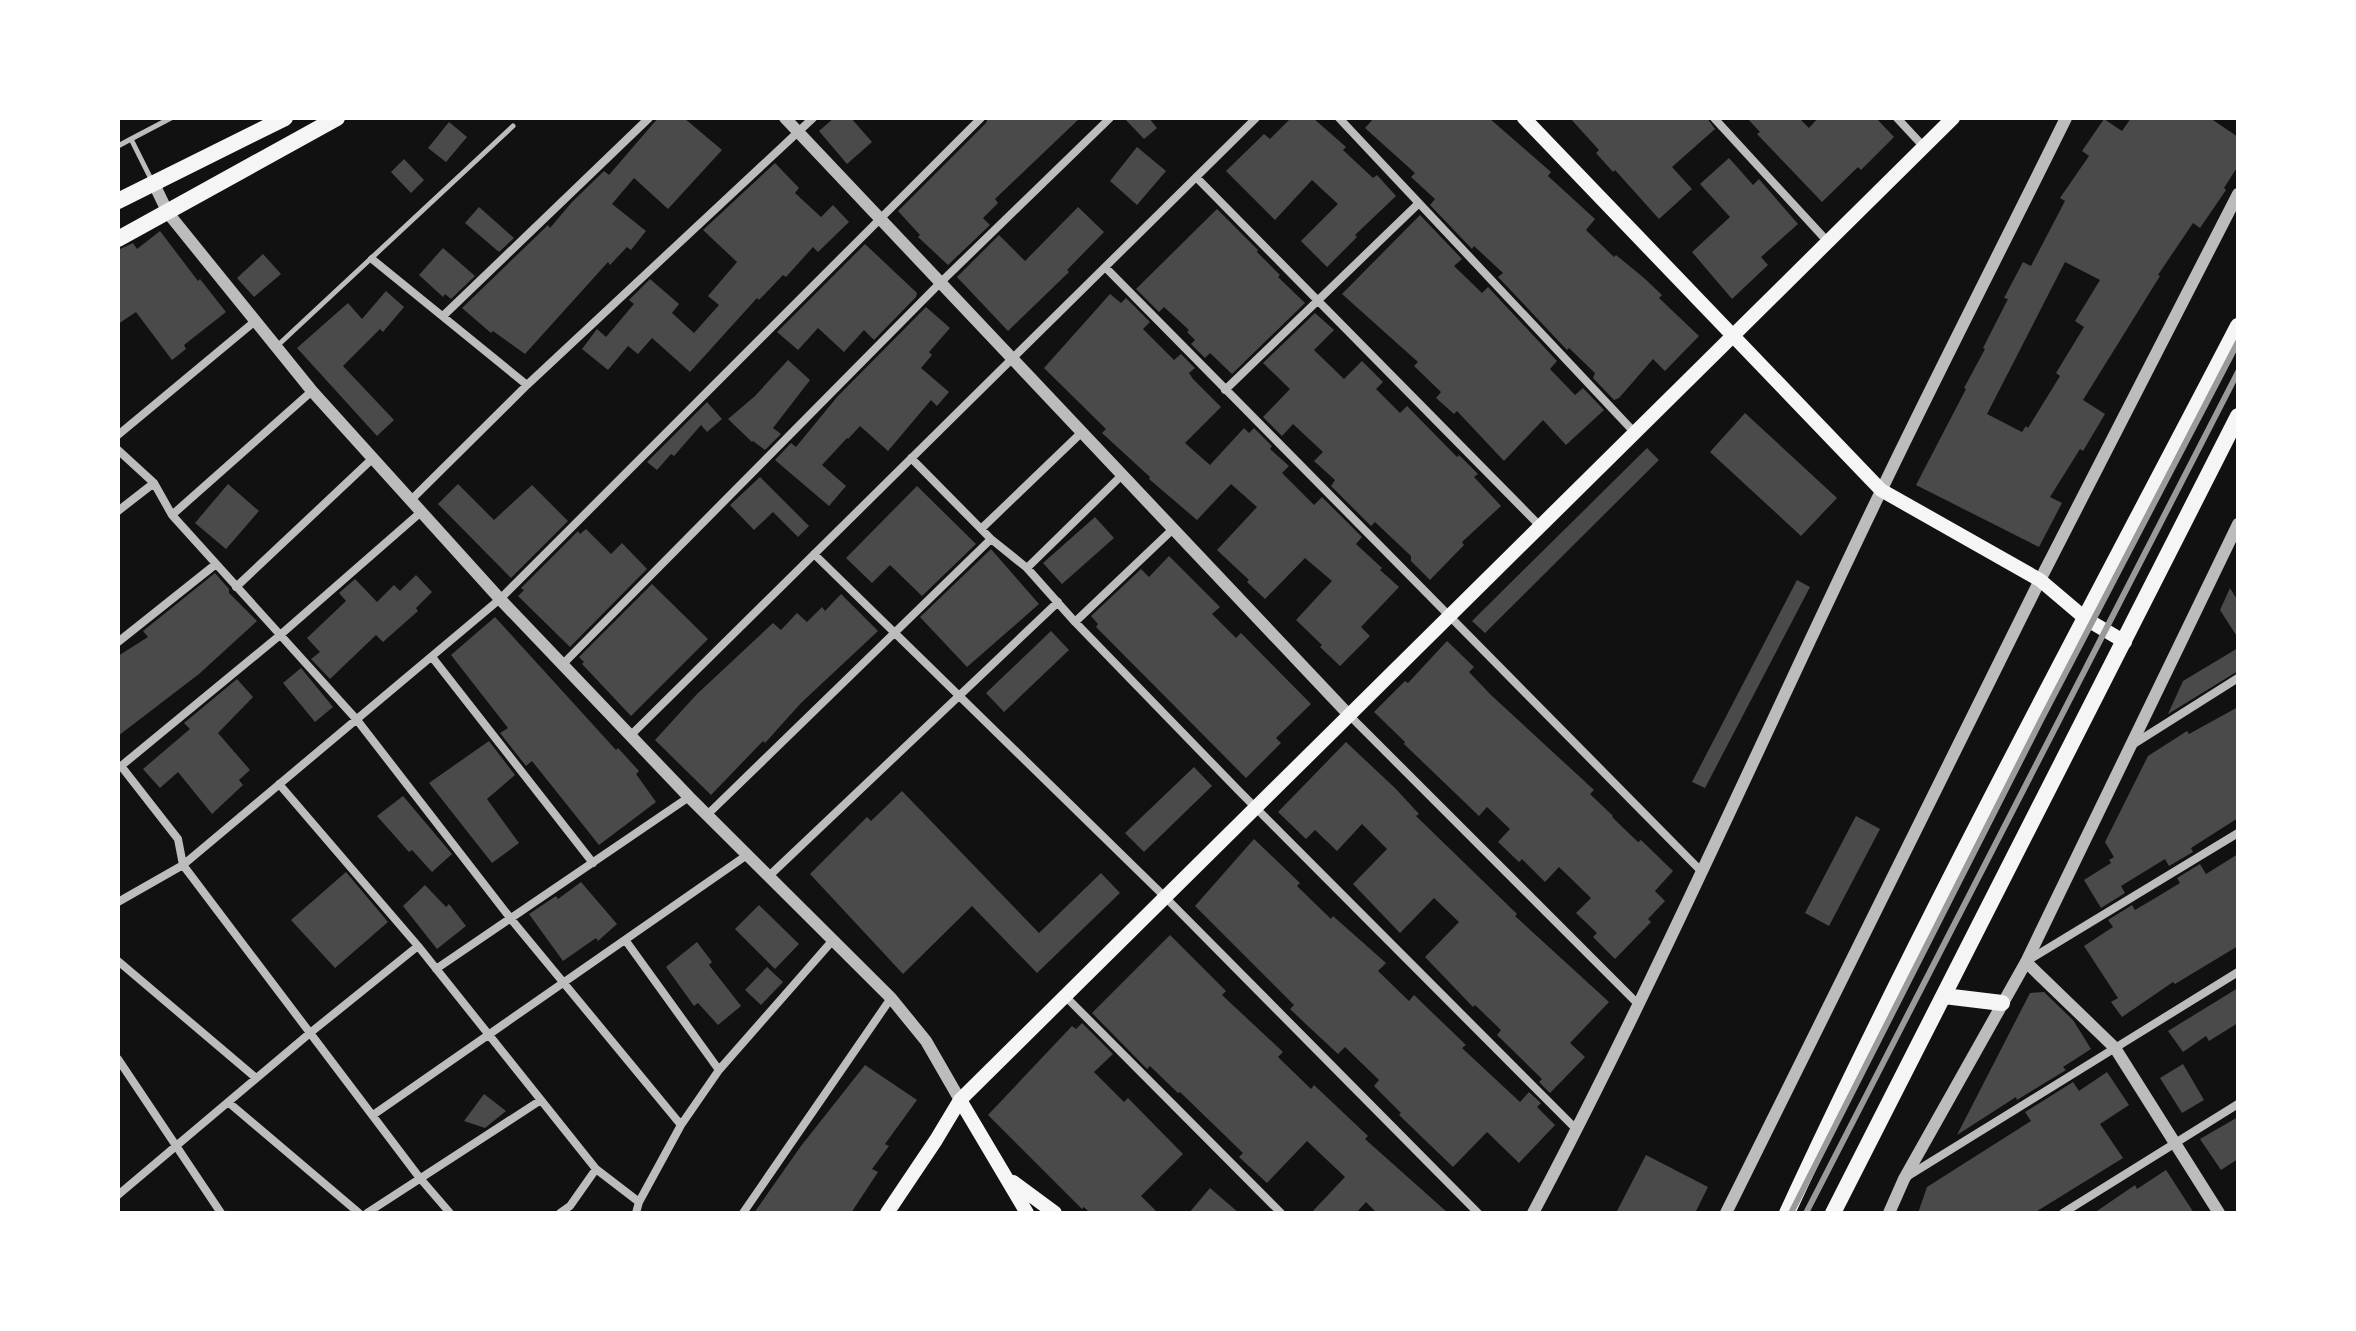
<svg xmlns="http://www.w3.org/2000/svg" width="2356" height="1331" viewBox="0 0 2356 1331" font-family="Rubik,sans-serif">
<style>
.building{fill:#4a4a4a;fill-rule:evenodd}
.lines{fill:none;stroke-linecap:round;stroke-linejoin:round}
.service{stroke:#bcbcbc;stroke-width:5}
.minor{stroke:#bcbcbc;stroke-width:8}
.tertiary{stroke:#bcbcbc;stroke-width:12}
.secondary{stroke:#f5f5f5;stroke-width:14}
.primary{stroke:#f5f5f5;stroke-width:16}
.rail{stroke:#9a9a9a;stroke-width:6}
</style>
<rect width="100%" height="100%" fill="#111"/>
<path class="building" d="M658 118H684L722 150 668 209 634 178 612 204 646 231 631 250 627 247 610 265 608 262 525 354 493 331 491 333 462 308 548 225 550 228 572 202 604 171 609 175Z
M834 118H851L872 142 847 164 819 131Z
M988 118H1080L995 199 998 203 983 218 990 225 948 265 918 237 920 235 898 211 986 123Z
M1124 118H1149L1157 128 1144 139Z
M1291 118H1313L1346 147 1343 150 1373 178 1377 175 1396 196 1355 235 1357 237 1327 267 1301 241 1338 204 1312 180 1275 220 1226 171 1264 134 1270 139Z
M1374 118H1489L1551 172 1548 176 1595 219 1586 230 1614 257 1616 255 1644 278 1662 295 1659 298 1699 336 1665 371 1653 359 1619 398 1614 400 1593 378 1595 373 1569 348 1567 350 1498 277 1503 273 1474 246 1472 249 1430 205 1435 199 1411 177 1415 173 1365 128Z
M1570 118H1707L1715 129 1672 167 1692 189 1659 219 1615 170 1613 172 1596 153 1599 150Z
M1747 118H1799L1809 128 1818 118H1876L1894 137 1861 170 1858 167 1822 202 1757 134 1760 132Z
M2131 118H2210L2238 137V166L2224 188 2226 190 2200 228 2193 223 2158 275 2160 276 2083 400 2105 414 2083 451 2080 449 2050 497 2062 503 2039 547 1916 485 1966 389 1964 388 1985 349 1983 348 2008 299 2004 298 2023 262 2031 266 2065 201 2060 198 2089 156 2082 151 2104 119 2122 131ZM2065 262 2100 280 2075 321 2084 327 2056 373 2060 376 2028 428 2026 426 2022 432 1987 414Z
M449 122 467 137 446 162 428 148Z
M1137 147 1166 171 1137 205 1110 181Z
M1729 158 1753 185 1759 179 1798 224 1761 257 1768 265 1732 299 1692 252 1730 217 1700 184Z
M404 159 424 180 411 193 391 172Z
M775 163 799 188 795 193 821 217 833 205 849 222 818 252 813 247 786 277 783 275 759 300 757 298 690 372 652 338 638 354 628 346 608 370 582 349 597 329 606 337 634 304 629 300 650 279 679 304 672 313 694 333 719 305 708 296 737 262 703 230Z
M479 207 514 238 499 252 465 223Z
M1078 207 1104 232 1067 270 1069 272 1008 331 957 277 999 235 1025 261Z
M1217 209 1258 250 1257 252 1280 275 1278 277 1305 303 1232 374 1210 353 1205 358 1191 344 1195 340 1187 332 1189 330 1164 307 1159 312 1136 289Z
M1420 215 1462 259 1454 266 1482 293 1488 287 1557 361 1550 369 1575 395 1583 388 1604 410 1566 445 1543 420 1504 461 1457 411 1454 414 1436 398 1441 392 1414 366 1418 362 1342 294Z
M160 231 198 281 200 279 226 312 184 345 186 349 172 360 136 312 118 324V250L133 243 137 249Z
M865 244 917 293 916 297 874 340 864 330 844 352 818 328 798 350 777 332Z
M443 248 475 276 451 299 445 294 443 297 419 275Z
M263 254 281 274 254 297 237 278Z
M386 291 404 307 383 332 380 329 343 366 394 420 377 436 297 348 348 303 362 319Z
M1110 294 1121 303 1126 298 1150 322 1143 329 1174 360 1181 354 1195 368 1189 373 1193 379 1221 407 1185 443 1210 465 1244 428 1249 433 1254 428 1272 446 1270 449 1289 466 1282 473 1314 505 1322 497 1362 537 1356 544 1382 568 1380 570 1399 587 1361 627 1370 636 1340 666 1320 647 1322 645 1296 620 1332 581 1305 558 1265 599 1247 582 1249 580 1217 550 1257 507 1231 484 1197 520 1149 479 1150 477 1102 433 1106 429 1044 368Z
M926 307 950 328 929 352 932 355 921 368 949 392 937 406 931 400 888 451 860 426 848 439 847 438 822 465 846 486 829 506 775 460 791 443 796 447 837 397Z
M1315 313 1334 330 1314 350 1344 379 1362 361 1383 382 1376 389 1400 413 1407 406 1457 457 1459 455 1478 474 1474 477 1501 506 1462 542 1464 545 1430 580 1411 561V556L1375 522 1371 526 1331 486 1335 480 1314 461 1323 452 1293 424 1282 436 1263 417 1290 389 1263 363Z
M788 360 810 380 773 428 781 434 765 450 753 441 752 442 728 419 755 396Z
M707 402 722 419 707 432 701 425 674 456 671 454 657 470 647 462Z
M1745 413 1837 498 1801 536 1710 452Z
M1647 448 1659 460 1485 633 1472 621Z
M760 477 809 526 798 537 773 512 754 530 730 505Z
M228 484 259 511 226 549 195 523Z
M458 484 494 520 532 485 568 521 511 578 438 504Z
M917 486 976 544 922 596 890 565 872 583 846 558Z
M1095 517 1114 538 1062 584 1043 563Z
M586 529 611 554 622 543 647 569 570 647 518 596 524 590 521 588 578 531 580 534Z
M991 549 1039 604 967 667 920 617Z
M1169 556 1220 607 1212 614 1236 638 1241 633 1311 704 1276 738 1281 743 1246 778 1096 627 1098 624 1091 616 1141 569 1149 577Z
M215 573 229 589V593L257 621 199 674 118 736V656L148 637 143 631Z
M416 575 432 592 416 608 418 611 383 642 376 635 330 679 311 659 320 652 307 638 346 601 339 593 355 579 377 602 394 585 400 591Z
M1797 580 1810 587 1705 788 1692 782Z
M652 584 708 639 631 716 582 664 584 662 579 657Z
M2230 588 2238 601V638L2220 610Z
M841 594 878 631 801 703 765 743 763 741 711 795 655 740 697 694 773 623 781 630 797 613 807 622 822 607 825 611Z
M495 617 616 750 618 748 639 771 636 774 656 802 599 845 532 761 526 766 500 733 508 728 451 655Z
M1051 631 1069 650 1004 712 986 693Z
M1447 641 1474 667 1469 672 1491 695 1594 790 1590 794 1613 816 1612 817 1638 842 1641 840 1673 871 1655 891 1665 901 1648 919 1651 922 1615 959 1593 937 1597 933 1576 913 1591 898 1559 867 1545 882 1522 859 1519 862 1498 842 1510 829 1487 807 1479 816 1404 744 1405 742 1374 712 1405 681 1408 683Z
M2238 648V671L2168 714 2183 681Z
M301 668 333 707 315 722 283 683Z
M237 679 253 697 218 733 250 770 239 780 243 785 212 814 178 772 160 788 143 769 190 729 184 723Z
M2238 707V818L2191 848 2193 852 2169 866 2165 859 2121 886 2125 893 2101 908 2084 880 2111 863 2109 860 2114 857 2105 842 2148 756 2187 731 2189 734Z
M489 741 515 775 487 799 519 843 492 863 429 783Z
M1346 742 1396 789 1419 814 1416 816 1517 914 1515 916 1609 1002 1570 1043 1585 1057 1550 1093 1539 1082 1542 1079 1497 1035 1501 1030 1475 1005 1473 1007 1425 957 1459 922 1434 898 1400 933 1353 884 1387 849 1362 824 1337 851 1315 830 1306 839 1278 812Z
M1194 767 1212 786 1144 852 1125 833Z
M902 791 1039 933 1101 873 1120 893 1037 973 972 906 903 974 810 874 867 817 871 821Z
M403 796 452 854 432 872 412 850 409 852 377 816Z
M1856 816 1880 829 1829 926 1805 913Z
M1254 839 1300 883 1297 886 1331 919 1333 916 1386 963 1378 971 1409 1001 1414 995 1466 1045 1462 1048 1520 1102 1529 1092 1541 1103 1537 1107 1555 1125 1519 1163 1487 1132 1453 1167 1399 1115 1401 1113 1374 1086 1379 1080 1345 1047 1338 1054 1309 1027 1290 1009 1294 1005 1195 906Z
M2238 854V946L2175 984 2173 982 2122 1017 2111 1002 2118 998 2084 946 2113 927 2108 920 2132 905 2135 910 2157 897 2180 883 2177 878 2200 864 2206 874Z
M346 872 388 922 335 968 291 920Z
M581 882 617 924 598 941 596 938 563 961 529 914 556 896 558 899Z
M425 885 446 907 449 904 466 926 437 949 403 906Z
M759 905 799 944 775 969 735 929Z
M1170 935 1226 991 1222 995 1283 1052 1278 1057 1311 1089 1314 1085 1368 1136 1365 1139 1448 1213H1377L1366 1202 1356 1213H1311L1345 1177 1307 1141 1267 1183 1239 1157 1243 1153 1180 1092 1178 1093 1150 1066 1147 1069 1092 1013Z
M697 942 712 962 709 965 741 1006 718 1025 698 1003 694 1006 666 967Z
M767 967 783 982 761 1005 745 990Z
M2238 988V1023L2209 1041 2206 1036 2183 1052 2168 1031Z
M2044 992 2073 1020 2091 1049 2063 1067 2066 1070 2017 1100 2016 1097 1957 1135 2030 993Z
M1082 1023 1113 1054 1094 1072 1124 1102 1128 1098 1183 1154 1141 1196 1158 1213H1090L1084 1207 1082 1209 988 1115 1072 1026 1076 1029Z
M2183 1064 2204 1100 2182 1113 2160 1078Z
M865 1065 917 1100 885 1144 889 1146 872 1169 878 1172 851 1213H754L801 1146Z
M2107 1072 2129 1105 2100 1124 2123 1158 2034 1213H1918L1927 1187 2031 1121 2025 1112 2073 1082 2079 1091Z
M484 1094 506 1111 485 1128 464 1121Z
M2238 1117V1159L2221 1170 2200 1139Z
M1646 1155 1708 1187 1695 1213H1616Z
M2166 1170 2194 1213H2094L2135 1185 2137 1189Z
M1210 1188 1239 1213H1189Z"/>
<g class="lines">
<path class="service" d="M118 146 131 139
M151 179 131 139 171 118
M276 347 513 126"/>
<path class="minor" d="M1339 118 1635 433
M1714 118 1828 242
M1897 118 1924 147
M1196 177 1540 526
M372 259 527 385
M1105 267 1702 872
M443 316 649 118
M1225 390 1419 203
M118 435 254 322
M118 450 154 483 172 515 357 720 511 919 681 1125
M911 458 991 539 1027 568
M410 501 527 385 813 118
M118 511 154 483
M421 512 279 636 121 766 178 839 183 865 419 1177 450 1213
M172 515 312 391
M981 529 1081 433
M1173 529 1075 622 1240 792 1577 1130
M814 554 1165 897 1478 1213
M236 587 372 459
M1075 622 1027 568 1122 475
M118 642 216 564
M432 657 593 863
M562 665 940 283 1110 118
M1349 715 1637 1003
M630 736 1256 118
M2132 745 2238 678
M279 784 418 946
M707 815 991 539
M769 876 1058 602
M118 902 183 865 500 599 981 118
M626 941 719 1070
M118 961 256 1078
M2027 961 2238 833
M436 969 689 797
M1065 996 1281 1213
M118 1059 221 1213
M228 1102 359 1213
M373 1115 747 855
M1908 1176 2238 972
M118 1195 310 1033 418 946 596 1169 639 1202
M367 1213 541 1100
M560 1213 570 1206 596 1169
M636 1213 639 1202 681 1125 719 1070 833 940
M743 1213 891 998
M2063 1213 2238 1104"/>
<path class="tertiary" d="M785 118 1349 715
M154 184 168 213 312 391 500 599 689 797 891 998 926 1041 960 1100
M2026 962 2115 1048 2219 1213
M1533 1213C1658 977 1765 731 1881 491 1941 366 2005 242 2066 118
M1726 1213 2040 580 2238 194
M1889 1213 1904 1179 2026 962 2238 524"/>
<path class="secondary" d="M1524 118 1881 490 2040 580 2086 619 2125 642
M960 1100 1027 1213
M1013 1182 1055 1213
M887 1213 936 1140 960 1100 1953 118"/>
<path class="primary" d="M118 201 285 118
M118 239 337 118
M1944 996 2002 1003
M1787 1213C1926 912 2085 620 2238 326
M1833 1213 2238 416"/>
<path class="rail" d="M1791 1213 2040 722 2238 342
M1806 1213 2238 372"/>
</g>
<rect width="2356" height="1331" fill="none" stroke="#ffffff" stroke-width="240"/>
</svg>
